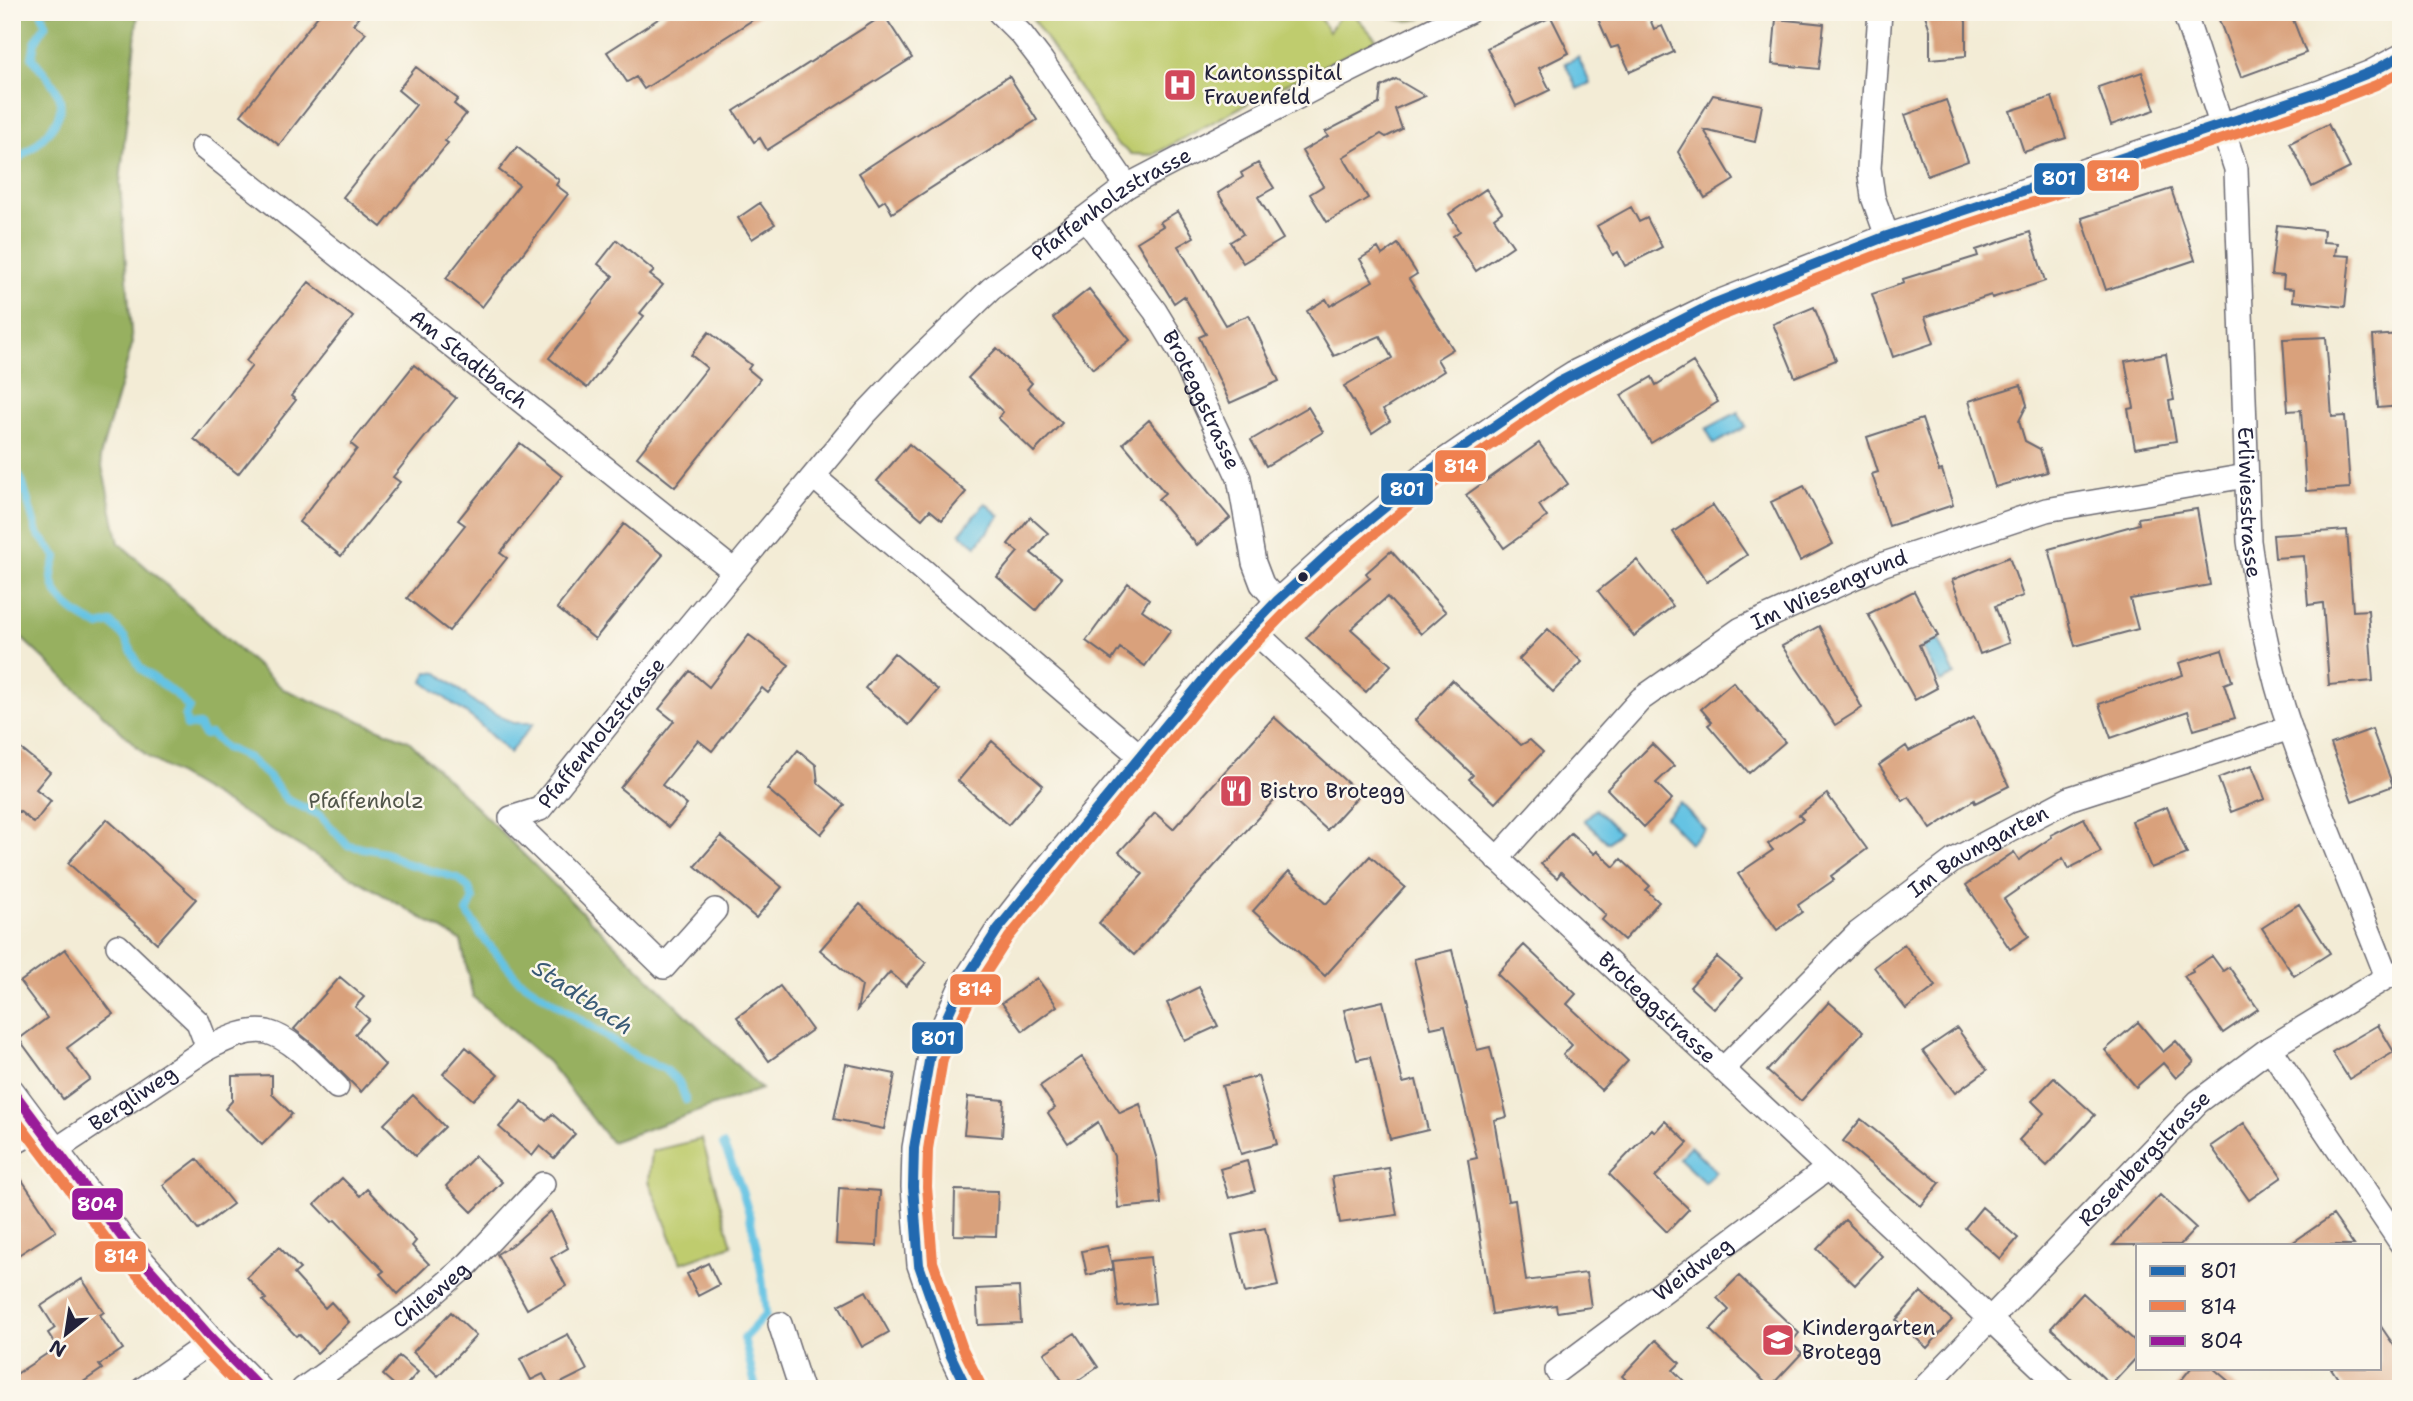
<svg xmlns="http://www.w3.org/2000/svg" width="2413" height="1401" viewBox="0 0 2413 1401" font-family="'Shantell Sans',sans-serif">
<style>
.green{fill:#bfcc6e;stroke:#707754;stroke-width:2}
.forest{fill:#97b061;stroke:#5c694e;stroke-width:2}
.water{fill:#65c3e3;stroke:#44728f;stroke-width:2}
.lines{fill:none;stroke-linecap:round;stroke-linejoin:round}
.stream{stroke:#65c3e3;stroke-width:8}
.building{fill:#d9a17c}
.minor-casing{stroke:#6b6971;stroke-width:26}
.minor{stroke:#fff;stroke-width:23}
.bus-1-casing{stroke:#fbf7ec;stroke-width:16}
.bus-2-casing{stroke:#fbf7ec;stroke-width:16}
.bus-3-casing{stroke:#fbf7ec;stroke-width:16}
.bus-1{stroke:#2069b0;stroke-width:10}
.bus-2{stroke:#f0804f;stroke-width:10}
.bus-3{stroke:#991a99;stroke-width:10}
.bus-dot{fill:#22223b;stroke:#fbf7ec;stroke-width:2.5}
.labels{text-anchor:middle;stroke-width:5;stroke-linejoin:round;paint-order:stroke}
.poi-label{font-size:21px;fill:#22223b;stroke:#fbf7ec;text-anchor:start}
.street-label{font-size:21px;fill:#22223b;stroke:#fbf7ec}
.park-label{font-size:21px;fill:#51554a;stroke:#fbf7ec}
.water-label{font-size:23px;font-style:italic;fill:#395a76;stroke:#fbf7ec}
.line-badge{stroke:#fbf7ec;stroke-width:2.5}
.badge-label{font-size:19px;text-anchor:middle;font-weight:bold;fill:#fff}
</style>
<rect width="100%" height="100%" fill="#fbf7ec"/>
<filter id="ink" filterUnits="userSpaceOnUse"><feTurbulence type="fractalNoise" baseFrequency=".0143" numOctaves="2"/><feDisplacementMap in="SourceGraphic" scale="14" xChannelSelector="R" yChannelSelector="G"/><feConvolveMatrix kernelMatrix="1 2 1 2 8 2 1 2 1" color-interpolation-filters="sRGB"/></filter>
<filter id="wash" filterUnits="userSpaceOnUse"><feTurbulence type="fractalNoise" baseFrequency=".00686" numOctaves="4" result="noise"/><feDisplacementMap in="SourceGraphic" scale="28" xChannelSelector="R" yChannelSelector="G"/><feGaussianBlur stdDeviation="1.57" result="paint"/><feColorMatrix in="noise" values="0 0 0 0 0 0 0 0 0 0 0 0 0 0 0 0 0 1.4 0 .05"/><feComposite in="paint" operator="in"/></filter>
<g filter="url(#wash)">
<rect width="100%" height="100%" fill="#f3ecd6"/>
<path class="green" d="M1028 12H1316L1329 32 1342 12H1352L1377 40 1261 96 1153 155 1131 154 1115 142Z
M1381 12H1435C1416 22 1400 25 1381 12Z
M702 1139 732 1245 681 1263 649 1181 652 1151Z"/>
<path class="forest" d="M12 12H138L120 183 132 345 100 457 119 543 283 689 409 741 761 1089 611 1142 548 1062 473 997 461 941 148 757 12 629Z"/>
<path class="water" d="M1578 57 1590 83 1577 89 1565 63Z
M1738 412 1746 427 1714 444 1706 429Z
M985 503 1000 516 976 546 960 533Z
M1938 639 1955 675 1940 682 1922 647Z
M427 672 438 673 477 704 513 723H534L509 753 475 720 423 682Z
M1680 803 1705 829 1690 843 1665 817Z
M1596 809 1619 832 1608 843 1584 820Z
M1690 1146 1716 1171 1705 1183 1678 1158Z"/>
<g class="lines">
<path class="stream" d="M12 165C19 156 29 151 37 144 76 106 61 93 32 58L35 42 46 24 41 12
M12 464 22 481 37 533 57 557C40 590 71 613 99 626L111 623 125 638 140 668 178 696 189 708 185 716 187 726 199 725 204 735 211 734 225 748 248 758 269 777 287 800 320 815 347 845 385 852 405 863 457 878 469 888 473 899 467 912 481 935 518 979 636 1056 666 1070 679 1082 686 1100
M723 1145C750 1198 761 1256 766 1314L744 1338 756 1389"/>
</g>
<g id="blocks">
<path class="building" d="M321 12H363L353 24 366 33 279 145 241 115Z
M669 12H765L644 89 636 77 627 82 607 52Z
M1614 12H1647L1654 29 1662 26 1674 52 1630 72 1618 46 1611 48 1598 19Z
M1924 12H1962L1966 22V56L1930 59V30Z
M2216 12H2290L2306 53 2241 77Z
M884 15 912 58 767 150 760 138 754 142 734 111Z
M1551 17 1569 53 1539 68 1550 90 1516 106 1487 48Z
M1776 19 1824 24 1819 69 1772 64Z
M416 67 458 99 454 104 466 114 445 141 448 143 381 227 343 197 416 105 398 90Z
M2142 72 2155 110 2111 125 2098 87Z
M1009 76 1037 120 892 213 885 200 879 204 859 173Z
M1396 79 1425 96 1395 109 1402 129 1386 137 1381 134 1343 157 1368 198 1327 222 1310 194 1323 186 1302 151 1328 136 1325 132 1379 104 1381 87Z
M1713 95 1762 105 1755 142 1704 130 1734 180 1705 198 1678 152Z
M2052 97 2066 138 2024 152 2010 111Z
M1946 100 1968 161 1927 176 1905 115Z
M2328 124 2350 168 2312 187 2290 143Z
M517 147 559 180 556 185 568 194 482 307 446 278 519 185 499 170Z
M1258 163 1274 188 1258 197 1283 239 1243 263 1230 242 1243 234 1218 193 1243 177 1241 173Z
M1486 189 1502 212 1494 218 1513 246 1476 271 1453 236 1460 231 1449 214Z
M2171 189 2195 260 2106 290 2082 218Z
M760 203 775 224 752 239 738 218Z
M1631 207 1639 222 1647 218 1662 247 1625 266 1618 252 1613 255 1597 226Z
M1178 211 1194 237 1178 246 1225 325 1249 315 1279 381 1230 403 1199 337 1206 334 1184 296 1174 303 1137 242 1163 226 1160 222Z
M2277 225 2324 230 2323 242 2337 243 2335 255 2350 256 2345 307 2293 301 2294 289 2283 288 2284 276 2271 275Z
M2030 232 2045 281 1992 298 1991 295 1925 317 1934 343 1893 357 1872 294 1904 283 1903 279 1978 256 1976 250Z
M617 240 654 271 650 275 663 285 640 313 644 316 587 388 549 358 613 276 598 264Z
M1398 244 1417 274 1409 279 1453 349 1437 359 1444 371 1383 410 1390 421 1372 433 1344 386 1392 358 1380 336 1334 356 1307 311 1326 299 1330 306 1373 281 1360 259 1378 248 1382 255Z
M309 282 353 317 291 396 296 400 238 474 194 439 252 366 246 361Z
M1089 289 1130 340 1093 369 1053 318Z
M1814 307 1836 360 1795 377 1773 324Z
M709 332 751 365 748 369 760 379 675 487 637 457 707 368 691 355Z
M2401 334V406L2378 408 2373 336Z
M2326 337 2332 417 2345 416 2350 488 2306 491 2301 410 2288 411 2283 339Z
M997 348 1032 383 1027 389 1062 423 1034 452 998 418 1003 412 968 378Z
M2166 354 2174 400 2169 401 2176 441 2135 448 2128 409 2134 408 2125 361Z
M1693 362 1718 402 1651 443 1621 395 1652 377 1656 385Z
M414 365 456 398 393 477 400 482 341 556 299 522 357 449 351 444Z
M2021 385 2027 405 2019 421 2025 441 2040 449 2047 472 1995 487 1969 401Z
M1308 407 1323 432 1266 466 1251 440Z
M1922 419 1939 471 1942 470 1953 505 1889 526 1872 474 1878 472 1867 437Z
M1149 420 1230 518 1197 545 1158 499 1165 493 1123 443Z
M520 443 562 476 500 553 507 558 449 631 407 598 465 525 458 520Z
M1539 443 1568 484 1539 505 1547 517 1504 548 1466 495Z
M909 444 966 492 942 520 930 510 922 519 877 481Z
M1804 486 1833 544 1800 561 1771 502Z
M1713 505 1747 555 1707 582 1673 532Z
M2197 509 2210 585 2130 599 2138 629 2075 646 2049 549 2139 524 2138 518Z
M1030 517 1048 533 1031 553 1062 578 1036 610 997 577 1018 552 1008 544Z
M624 524 663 555 595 639 557 608Z
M2347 530 2353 611 2368 610 2373 681 2329 685 2323 603 2308 605 2304 556 2275 558 2273 535Z
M1391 551 1446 612 1421 634 1387 597 1351 629 1391 665 1366 692 1306 638 1331 611 1370 578 1366 573Z
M2009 557 2023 596 1995 606 2009 643 1980 654 1952 580Z
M1637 560 1673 606 1634 636 1598 591Z
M1128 583 1149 599 1142 610 1171 630 1145 666 1120 648 1112 660 1086 641Z
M1914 591 1938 636 1919 645 1937 688 1915 700 1868 614Z
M1819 626 1862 708 1835 725 1782 646Z
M1548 629 1582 662 1553 692 1519 659Z
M749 635 789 665 768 693 762 688 712 751 698 740 662 785 687 805 669 827 620 788 674 721 659 709 690 671 709 687Z
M2222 650 2232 681 2224 684 2235 718 2194 730 2188 711 2111 738 2099 704 2183 675 2179 663Z
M894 653 938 690 909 725 865 688Z
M1452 680 1521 745 1530 740 1543 752 1495 803 1469 779 1473 775 1415 720Z
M1733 682 1785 742 1749 773 1708 725 1712 722 1701 709Z
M1274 717 1360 794 1327 830 1283 790 1134 955 1099 923 1143 874 1119 852 1155 813 1173 829Z
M1974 717 2009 786 1975 803 1974 800 1931 829 1909 797 1903 801 1879 765 1906 746 1909 751Z
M2372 729 2393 786 2352 801 2331 744Z
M992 741 1043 785 1008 825 958 781Z
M12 742 50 772 36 789 51 801 34 823 19 811 12 819Z
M1652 744 1674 766 1656 783 1672 799 1644 827 1607 789Z
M798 750 816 765 818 783 845 805 821 834 767 789Z
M2252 765 2265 799 2231 812 2218 778Z
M1827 794 1867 849 1831 876 1834 880 1798 905 1802 912 1777 930 1738 874 1773 850 1768 844 1803 819 1799 815Z
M2167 807 2187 854 2151 868 2132 821Z
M2084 818 2101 852 2068 869 2063 858 2004 899 2029 936 2010 949 1966 885 2014 852 2019 860 2052 837 2051 835Z
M107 819 196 899 157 943 68 863Z
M1571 833 1594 854 1597 851 1614 867 1621 859 1650 886 1646 890 1659 902 1624 940 1602 920 1606 915 1561 872 1557 878 1541 864Z
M721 836 782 887 756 918 695 866Z
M1370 856 1405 887 1325 976 1253 911 1289 871 1326 904Z
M860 904 926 963 906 986 890 972 857 1010 862 986 820 950Z
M2299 904 2330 953 2294 976 2262 928Z
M1904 944 1936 986 1906 1009 1874 967Z
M1524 945 1576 994 1567 1004 1628 1061 1601 1090 1563 1055 1572 1045 1497 974Z
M65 949 113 1014 67 1048 90 1079 63 1099 19 1039 47 1018 20 982Z
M1452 950 1477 1050 1490 1047 1507 1117 1494 1120 1508 1201 1515 1200 1526 1281 1586 1273 1591 1307 1557 1312 1556 1305 1492 1314 1468 1160 1477 1158 1445 1025 1431 1028 1414 959Z
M2212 956 2223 971 2229 967 2258 1009 2223 1033 2184 976 2193 972 2192 969Z
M1717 957 1742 978 1714 1009 1690 987Z
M340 977 364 997 355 1007 369 1019 355 1034 385 1065 361 1092 314 1045 294 1029Z
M1037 978 1057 1006 1023 1031 1002 1003Z
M780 986 812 1030 769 1061 737 1017Z
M1199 987 1218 1026 1185 1041 1167 1003Z
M1383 1001 1403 1083 1416 1080 1428 1130 1390 1139 1370 1057 1357 1060 1344 1010Z
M1829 1002 1863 1032 1801 1101 1767 1071Z
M2138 1022 2163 1052 2176 1041 2194 1062 2176 1078 2163 1063 2136 1087 2105 1050Z
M2378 1025 2394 1052 2349 1079 2332 1052Z
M1957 1028 1987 1070 1955 1093 1923 1051Z
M466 1047 498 1075 473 1100 443 1074Z
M1082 1057 1120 1113 1140 1104 1157 1160 1161 1204 1118 1208 1114 1156 1098 1122 1068 1143 1048 1113 1055 1108 1040 1086Z
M846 1064 895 1074 884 1129 834 1119Z
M272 1075V1094L292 1114 262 1145 225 1109 232 1101V1076Z
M1258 1076 1277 1144 1241 1154 1222 1086Z
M2054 1078 2095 1115 2047 1166 2019 1140 2044 1113 2032 1101Z
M413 1095 445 1127 415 1156 384 1124Z
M968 1097 1004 1100 1002 1137 964 1134Z
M522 1101 546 1121 552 1114 575 1134 554 1158 540 1146 532 1156 499 1127Z
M1861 1119 1940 1183 1921 1206 1843 1141Z
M1665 1121 1688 1143 1655 1177 1689 1209 1667 1232 1609 1174 1652 1129 1655 1132Z
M2244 1123 2282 1177 2249 1200 2211 1146Z
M475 1156 502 1182 472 1212 446 1186Z
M197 1159 233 1204 198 1230 163 1185Z
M1247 1161 1255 1191 1229 1198 1220 1169Z
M12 1165 56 1231 12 1259Z
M1389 1168 1397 1215 1340 1223 1332 1177Z
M342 1178 360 1196 367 1189 416 1241 412 1246 429 1264 398 1294 380 1274 384 1271 335 1220 332 1222 315 1204Z
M839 1188 880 1191 877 1246 836 1244Z
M955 1190 998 1191 996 1236 954 1235Z
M2160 1195 2196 1228 2180 1245H2113Z
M1982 1207 2018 1238 2000 1259 1965 1228Z
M551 1211 568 1248 551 1258 566 1286 527 1309 497 1254 515 1243Z
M2333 1215 2354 1245H2289Z
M1845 1220 1882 1256 1855 1285 1817 1249Z
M1265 1228 1278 1286 1245 1293 1232 1235Z
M1107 1246 1113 1269 1087 1275 1082 1251Z
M279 1247 300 1269 294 1274 325 1308 331 1302 349 1322 317 1353 299 1334 296 1336 263 1301 266 1299 247 1277Z
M1150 1257 1155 1303 1118 1307 1113 1261Z
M708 1263 719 1285 698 1296 687 1274Z
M1739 1276 1799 1333 1791 1343 1802 1353 1770 1387 1710 1330 1729 1310 1717 1298Z
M82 1279 104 1312 100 1315 123 1349 99 1365 102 1369 73 1389H12V1377L57 1347 48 1333 55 1328 41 1306Z
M1019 1287 1021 1323 978 1325 976 1289Z
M866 1291 889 1332 862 1347 839 1305Z
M1921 1292 1952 1320 1927 1348 1896 1320Z
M2083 1293 2138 1344V1356L2111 1385 2051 1328Z
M451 1312 476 1336 438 1376 413 1352Z
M2380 1325 2401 1356V1389H2345L2331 1368H2380Z
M1075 1333 1098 1367 1067 1388 1044 1353Z
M568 1334 587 1370 551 1388 543 1374 531 1380 520 1359Z
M1656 1340 1680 1363 1673 1370 1692 1389H1635L1622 1376Z
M399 1356 418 1372 403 1389H399L383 1375Z
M2191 1368H2213L2238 1389H2174Z"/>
</g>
</g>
<g filter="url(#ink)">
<use href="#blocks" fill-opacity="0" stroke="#6b6971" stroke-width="2"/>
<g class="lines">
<defs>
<g id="minor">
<path d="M999 12 1022 35 1042 61 1127 186"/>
<path d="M1880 12 1869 168 1873 197 1887 236"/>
<path id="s1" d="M2184 12 2236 169 2249 541C2258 604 2269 668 2290 728 2319 812 2355 894 2387 977"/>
<path id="s2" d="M203 147 734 571"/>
<path id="s3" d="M1085 218 1155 311 1180 352 1239 478 1254 563 1262 584 1277 601"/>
<path d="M814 477 1140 756"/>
<path id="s4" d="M1251 628C1521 882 1794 1134 2064 1389"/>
<path id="s5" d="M1497 859 1641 699 1741 629 1884 564 2046 510 2246 476"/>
<path id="s6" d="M715 910 664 967 511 818 540 809 612 719 865 414 906 371 991 289 1127 186 1317 87 1468 12"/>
<path d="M208 1048C225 1040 247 1028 267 1032 294 1039 317 1068 337 1087"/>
<path d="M2270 1048 2401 1243"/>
<path id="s7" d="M1724 1068 1858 933 1954 860 2071 798 2290 728"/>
<path d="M12 1090 124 1240 213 1340 261 1389"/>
<path d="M12 1144 41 1128"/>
<path id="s8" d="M57 1149 208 1048 198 1022 118 946"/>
<path d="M780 1324 801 1389"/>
<path id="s9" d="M1557 1371 1828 1168"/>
<path d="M143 1389 213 1340"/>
<path id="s10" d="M303 1389 421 1305 468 1264 543 1184"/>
<path d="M967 1389 950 1354 919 1265 913 1187 914 1148 930 1055 960 988 998 929 1033 884 1214 667 1277 601 1334 549 1429 471 1557 383 1573 373 1713 304 1887 236 2320 92 2371 72 2401 56"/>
<path id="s11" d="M1923 1389 2198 1102 2270 1048 2387 977 2401 971"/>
</g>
</defs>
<use href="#minor" class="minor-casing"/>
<use href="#minor" class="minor"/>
<defs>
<path id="bus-1" d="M967 1389 950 1354 919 1265 913 1187 914 1148 930 1055 960 988 998 929 1214 667 1277 601 1334 549 1429 471 1557 383 1713 304 1887 236 2320 92 2371 72 2401 56"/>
<path id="bus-2" d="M12 1114 114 1249 203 1349 241 1389
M980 1383 963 1349 933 1262 927 1187 928 1149 943 1059 972 995 1009 937 1224 676 1287 611 1343 560 1437 482 1565 395 1719 317 1892 249 2324 105 2376 85 2401 72"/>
<path id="bus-3" d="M12 1090 124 1240 213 1340 261 1389"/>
</defs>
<use href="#bus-1" class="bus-1-casing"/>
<use href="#bus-2" class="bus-2-casing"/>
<use href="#bus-3" class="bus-3-casing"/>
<use href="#bus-1" class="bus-1"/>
<use href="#bus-2" class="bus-2"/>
<use href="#bus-3" class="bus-3"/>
</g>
</g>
<defs>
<symbol id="hospital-square" viewBox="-11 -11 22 22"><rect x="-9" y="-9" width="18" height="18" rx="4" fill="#d1495b" stroke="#fbf7ec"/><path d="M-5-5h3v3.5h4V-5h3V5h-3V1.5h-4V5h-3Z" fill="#fff"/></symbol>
<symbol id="restaurant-square" viewBox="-11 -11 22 22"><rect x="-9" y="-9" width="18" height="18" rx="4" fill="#d1495b" stroke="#fbf7ec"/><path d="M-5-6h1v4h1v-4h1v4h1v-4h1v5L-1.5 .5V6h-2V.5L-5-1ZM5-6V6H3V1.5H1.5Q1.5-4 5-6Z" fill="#fff"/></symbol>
<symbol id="school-square" viewBox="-11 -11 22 22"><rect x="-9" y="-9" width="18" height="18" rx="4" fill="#d1495b" stroke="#fbf7ec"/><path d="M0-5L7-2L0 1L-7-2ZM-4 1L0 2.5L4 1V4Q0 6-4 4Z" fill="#fff"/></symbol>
</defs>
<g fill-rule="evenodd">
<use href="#hospital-square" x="1161" y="66" width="38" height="38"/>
<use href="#restaurant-square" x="1217" y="772" width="38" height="38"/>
<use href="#school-square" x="1759" y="1321" width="38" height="38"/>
</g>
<circle class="bus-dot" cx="1303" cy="577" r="6"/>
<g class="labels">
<g class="poi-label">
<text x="1204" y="80">Kantonsspital<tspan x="1204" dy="24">Frauenfeld</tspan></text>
<text x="1260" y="798">Bistro Brotegg</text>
<text x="1802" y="1335">Kindergarten<tspan x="1802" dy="24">Brotegg</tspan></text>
</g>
<g class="street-label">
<text dy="7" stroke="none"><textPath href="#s6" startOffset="1157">Pfaffenholzstrasse</textPath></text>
<text dy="7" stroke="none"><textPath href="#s2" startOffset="340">Am Stadtbach</textPath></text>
<text dy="7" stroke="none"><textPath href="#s3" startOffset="217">Broteggstrasse</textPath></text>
<text dy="7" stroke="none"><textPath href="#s1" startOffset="499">Erliwiesstrasse</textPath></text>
<text dy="7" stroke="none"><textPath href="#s5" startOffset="434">Im Wiesengrund</textPath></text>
<text dy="7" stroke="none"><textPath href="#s6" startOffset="418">Pfaffenholzstrasse</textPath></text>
<text dy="7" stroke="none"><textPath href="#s7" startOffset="336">Im Baumgarten</textPath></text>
<text dy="7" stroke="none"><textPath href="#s4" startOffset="556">Broteggstrasse</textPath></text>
<text dy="7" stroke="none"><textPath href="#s8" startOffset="91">Bergliweg</textPath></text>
<text dy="7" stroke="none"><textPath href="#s11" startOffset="320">Rosenbergstrasse</textPath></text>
<text dy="7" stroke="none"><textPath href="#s9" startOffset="170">Weidweg</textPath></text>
<text dy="7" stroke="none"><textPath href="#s10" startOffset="159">Chileweg</textPath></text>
</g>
<g class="park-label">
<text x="366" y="808">Pfaffenholz</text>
</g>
<g class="water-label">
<text transform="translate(583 997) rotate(34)" y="8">Stadtbach</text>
</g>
</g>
<g class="line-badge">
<rect x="2086" y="159" width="54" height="33" rx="7" fill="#f0804f"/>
<rect x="2033" y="162" width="53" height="34" rx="7" fill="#2069b0"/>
<rect x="1434" y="449" width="53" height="34" rx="7" fill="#f0804f"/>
<rect x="1380" y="472" width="54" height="34" rx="7" fill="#2069b0"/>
<rect x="949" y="973" width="53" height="33" rx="7" fill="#f0804f"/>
<rect x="911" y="1021" width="53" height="34" rx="7" fill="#2069b0"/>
<rect x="71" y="1187" width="53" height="34" rx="7" fill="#991a99"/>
<rect x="94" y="1240" width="53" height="33" rx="7" fill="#f0804f"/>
</g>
<g class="badge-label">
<text x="2113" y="182">814</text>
<text x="2059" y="185">801</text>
<text x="1461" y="473">814</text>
<text x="1407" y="496">801</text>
<text x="975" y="996">814</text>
<text x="938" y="1045">801</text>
<text x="97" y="1211">804</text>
<text x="121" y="1263">814</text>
</g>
<rect width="2413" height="1401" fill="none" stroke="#fbf7ec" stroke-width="42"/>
<rect x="2136" y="1244" width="245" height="126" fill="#fbf7ec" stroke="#a4a2a5" stroke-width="2"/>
<rect x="2150" y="1266" width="35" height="10" fill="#2069b0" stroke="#a4a2a5" stroke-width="2"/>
<text x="2200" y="1278" font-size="21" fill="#22223b">801</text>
<rect x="2150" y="1301" width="35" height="10" fill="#f0804f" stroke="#a4a2a5" stroke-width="2"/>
<text x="2200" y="1314" font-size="21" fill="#22223b">814</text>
<rect x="2150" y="1336" width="35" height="10" fill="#991a99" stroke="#a4a2a5" stroke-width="2"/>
<text x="2200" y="1348" font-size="21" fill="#22223b">804</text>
<g transform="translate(66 1334) rotate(210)" stroke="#fbf7ec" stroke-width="5" paint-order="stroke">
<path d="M0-5L12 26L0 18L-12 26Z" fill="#22223b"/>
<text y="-10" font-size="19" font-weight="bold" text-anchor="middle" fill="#22223b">N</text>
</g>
</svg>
